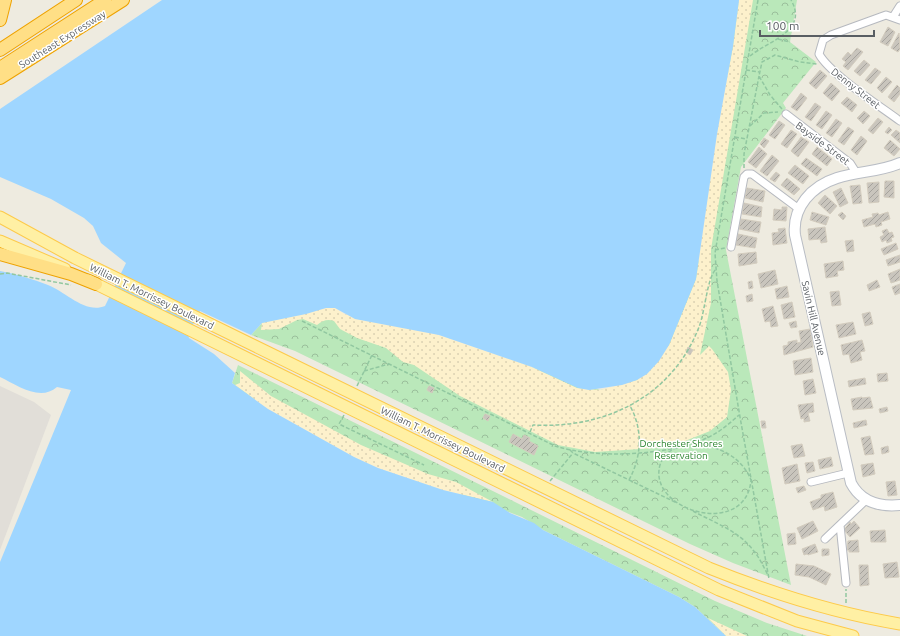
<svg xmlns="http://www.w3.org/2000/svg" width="900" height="636" viewBox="0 0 900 636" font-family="Ubuntu,sans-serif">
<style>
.industrial{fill:#e1ded8}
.forest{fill:url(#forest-crowns)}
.sand{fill:url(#sand-dots)}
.water{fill:#9fd6ff}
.building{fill:url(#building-hatch);stroke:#d3ccbe}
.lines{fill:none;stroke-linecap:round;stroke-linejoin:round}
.street-casing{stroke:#b6b9bf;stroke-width:9}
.secondary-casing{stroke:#b9bdc4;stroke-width:12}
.primary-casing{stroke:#fdca4a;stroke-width:13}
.highway-casing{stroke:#eea200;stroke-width:14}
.path{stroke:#91c7a0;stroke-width:1.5;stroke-dasharray:4 2;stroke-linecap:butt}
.street{stroke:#fff;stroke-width:7}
.secondary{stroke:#fff;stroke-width:10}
.primary{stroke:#fff0a4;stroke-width:11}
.highway{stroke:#ffdf86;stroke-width:12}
.labels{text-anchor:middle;stroke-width:3;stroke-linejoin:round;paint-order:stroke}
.street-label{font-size:10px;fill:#595e63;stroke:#fff}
.park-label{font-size:10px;fill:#2e8631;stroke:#fff}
</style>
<defs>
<pattern id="forest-crowns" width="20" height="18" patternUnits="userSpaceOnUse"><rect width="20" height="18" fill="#bae8ba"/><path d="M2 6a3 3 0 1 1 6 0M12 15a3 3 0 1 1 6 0" fill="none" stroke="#9abf9b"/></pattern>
<pattern id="sand-dots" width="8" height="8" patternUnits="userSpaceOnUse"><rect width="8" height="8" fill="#fdf1cc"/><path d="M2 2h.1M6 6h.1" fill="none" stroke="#dbd1b2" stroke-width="1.8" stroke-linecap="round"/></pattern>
<pattern id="building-hatch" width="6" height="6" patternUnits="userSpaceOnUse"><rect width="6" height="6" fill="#c9c5bd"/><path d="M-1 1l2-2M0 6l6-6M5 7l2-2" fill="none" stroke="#a6a39d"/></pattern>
</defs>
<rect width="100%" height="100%" fill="#eeebe0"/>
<path class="industrial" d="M0 386 34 402 51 415 0 550Z"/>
<path class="forest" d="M739 0H797L790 42 816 62 783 103 786 108 741 167 726 250 791 585 733 563 690 544 295 351 251 335 262 323 306 314 471 347 600 390 622 385 701 257Z
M238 365 715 601 767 623 807 636H726L695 607 679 597 543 530 522 517 465 496 250 397 232 383Z"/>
<path class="sand" d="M739 0H753L711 249V303L700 355 709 346 712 349 728 372 731 390 727 417 710 431 680 443 655 448 595 452 558 445 460 396 414 365 403 362 386 348 357 338 340 329 334 321C328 319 323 320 317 325L303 319 297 320 279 329 261 330 262 323 326 308H335L344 314 439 335 532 367 577 388 600 390 637 380 669 345 696 279 717 134 733 46Z
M240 371 271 396 361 445 428 474 456 482 493 502 443 490 378 468 354 457 268 409 235 385 240 383Z
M708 618 747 636H726Z"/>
<path class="water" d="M162 0H739L733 46 717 134 696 279 669 345 659 361 647 374 637 380 622 385 589 390 578 388 532 367 439 335 355 319 335 308H326L306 314 262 323 251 335 200 311 188 334 189 338 214 354 235 373 232 383 268 409 354 457 378 468 443 490 493 502 510 513 534 523 543 530 679 597 695 607 726 636H0V562L71 390 57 387C40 402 17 385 0 377V271C16 274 33 279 48 285 66 292 85 314 105 306L126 263 101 243 93 226 84 218 51 199 0 177V109Z"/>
<path class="building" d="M888 27 895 32 888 46 880 42Z
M899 33 900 49 898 52 891 48Z
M857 48 863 52 848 70 843 66 846 62 842 59 848 52 851 55Z
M864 60 870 65 860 76 854 71Z
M875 68 881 72 871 84 865 80Z
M820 70 827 76 816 89 809 83Z
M886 77 892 82 882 93 877 88Z
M831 83 840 91 832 101 823 93Z
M897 85 900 88V94L894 102 888 97Z
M801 93 807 98 797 111 791 107Z
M847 97 857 105 852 112 841 103Z
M815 103 821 107 811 121 805 117Z
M826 111 832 115 822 129 816 125Z
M864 111 870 116 863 124 857 118Z
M878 118 883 122 873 134 868 130Z
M836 119 842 123 832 137 826 133Z
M779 121 785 125 775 139 769 135Z
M848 127 854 131 844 145 838 141Z
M889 127 892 130 888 134 885 132Z
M791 130 797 134 787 148 781 144Z
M896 130 900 133V143L891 135Z
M861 136 867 141 857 155 851 150Z
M801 137 809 142 798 157 791 151Z
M764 138 769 141 764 148 760 144Z
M890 140 900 149 894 156 884 148Z
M759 147 767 154 756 168 748 162Z
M817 147 832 159 827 166 812 154Z
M772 155 779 161 767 176 760 171Z
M806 158 822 169 817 176 801 164Z
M795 165 809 176 803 184 788 173Z
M776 172 780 175 775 182 770 179Z
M787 178 800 189 794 195 781 185Z
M885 181H894V198L884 197Z
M879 182V202L869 203 867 183Z
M860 185 862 203 853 204 850 186Z
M747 188 765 191 763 202 745 198Z
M841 188 848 203 840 207 833 192Z
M825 195 837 206 830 214 818 203Z
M744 203 762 207 761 217 742 214Z
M782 207H787L786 221 773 220 774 209 782 210Z
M812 212 829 217 826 225 810 220Z
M842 212 846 216 843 220 838 215Z
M888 212 890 219 881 222 882 225 876 227 875 224 864 227 862 220 873 217 872 214 878 213 879 215Z
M741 219 761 222 759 233 739 229Z
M825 227 827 242 821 243 820 239 809 240 808 229Z
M785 228 787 243 773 245 772 233 779 232 778 229Z
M887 229 889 233 892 232 894 237 891 238 892 241 887 243 886 240 882 242 880 237 884 235 882 231Z
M738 234 757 238 755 248 736 245Z
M853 240 854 251 847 252 845 241Z
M896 243 898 249 884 255 881 249Z
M756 252 757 263 739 266 738 254Z
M900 255V262L888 266 886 260Z
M843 261 844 270 837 271 838 276 826 278 824 264Z
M900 269V280L891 283 888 274Z
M775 270 778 284 761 288 758 274Z
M877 280 880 287 869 291 867 285Z
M752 281 753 288 749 289 748 282Z
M900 284V293L895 295 892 287Z
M787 286 789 297 777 299 775 289Z
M839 291 841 305 832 306 830 292Z
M752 294 753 301 747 302 746 296Z
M792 302 795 317 784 319 781 305Z
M773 306 778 326 771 327 770 321 765 322 762 309Z
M870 312 873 324 865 326 862 314Z
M796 321 797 327 791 328 789 323Z
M853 322 856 334 839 338 836 325Z
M810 329 813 347 784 355 783 346 788 345V342L797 340V343L801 342 799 331Z
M862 340 865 351 860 352 862 360 851 363 849 354 843 355 841 345Z
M688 347 693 350 690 355 686 352Z
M811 358 813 372 795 375 793 361Z
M887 373 888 381 878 382 877 374Z
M865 378 866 384 849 387 848 381Z
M813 379 816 393 805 395 803 381Z
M429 386 434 388 432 393 427 390Z
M862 397V398L870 397 873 408 853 410 851 399Z
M813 403 814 412 808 413 810 421 804 422V418L801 419 798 405Z
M887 407 888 411 880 413 879 409Z
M485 414 490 416 488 421 483 418Z
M866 420 867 425 854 428 853 423Z
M761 421H765L766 428H762Z
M513 434 522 439 524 435 530 438 529 441 538 446 534 455 509 442Z
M870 436 874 454 865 455 861 438Z
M802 444 805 456 794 458 791 446Z
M888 446 889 452 882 454 881 448Z
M831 457 833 466 820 469 818 460Z
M813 462 815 471 807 473 805 463Z
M873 463 875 474 863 477 861 465Z
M797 464 800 481 785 484 782 468Z
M895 481 897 495 888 496 886 482Z
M804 486 806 490 798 493 796 488Z
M833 492 837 507 825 511 824 506 813 510 810 502 821 498V495Z
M813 521 818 531 802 539 797 528Z
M854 521 860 528 850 537 844 530 850 522 851 524Z
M885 530 886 542H871L870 531Z
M795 533 796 544 788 545 787 534Z
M858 540 859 552H849V550H847L848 541Z
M815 544 818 552 808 555 807 554 804 555 802 549Z
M822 549H829V555L822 556Z
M897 562 899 577 885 578 883 564Z
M796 564 814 566 831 574 826 585 809 577 795 575Z
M859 565H868L869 585 860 586Z"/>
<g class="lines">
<defs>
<path id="street" d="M893 17 900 6
M900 20 886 15 831 35 823 40 819 54C830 74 880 106 900 121
M786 114 850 163 857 174
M731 247 744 177 747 174H752L799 209
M811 482 848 473
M840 525 846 583
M825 539 866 500"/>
<path id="secondary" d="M900 163C880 172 858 171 837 178 812 186 792 207 795 235L851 483C861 502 879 507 900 505"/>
<path id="primary" d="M0 217 75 258 709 568C771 593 833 613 900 624
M0 241 65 269
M88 280 719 590 797 621 853 636"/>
<path id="highway" d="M0 20 5 0
M0 50 76 0
M0 68 105 0
M0 78 123 0
M0 254 71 274 96 284"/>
</defs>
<use href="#street" class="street-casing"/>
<use href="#secondary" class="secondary-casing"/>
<use href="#primary" class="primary-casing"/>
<use href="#highway" class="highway-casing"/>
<path class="path" d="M758 0 715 253 717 281 740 417 769 579
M778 39 790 42
M750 56C768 41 809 31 791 0
M746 70 759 72
M782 109 770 95 759 76 762 62 775 55 800 62 817 64
M750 126 764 113 778 112
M735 137 747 139
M744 168V154L759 76
M715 250 725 248
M0 274 7 273 71 285
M302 321 555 446C596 459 670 456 709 437 721 431 730 423 739 415
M364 371 389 364
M357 386 372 355
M344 415 339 424 424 465
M530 432 533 425C605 429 672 397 699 327 705 312 707 278 716 269
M691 444C716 445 741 455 751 480 746 539 647 511 660 465 665 450 678 446 691 444Z
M570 450 573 453 677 503
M629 480C642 456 643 429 630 406
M550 481 573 453
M693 511C713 522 739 531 753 550 760 558 764 568 769 577
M846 603V589"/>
<use href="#street" class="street"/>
<use href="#secondary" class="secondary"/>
<use href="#primary" class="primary"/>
<use href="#highway" class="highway"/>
</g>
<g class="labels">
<g class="street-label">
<text transform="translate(62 39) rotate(-32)" y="4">Southeast Expressway</text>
<text transform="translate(856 88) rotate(38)" y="4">Denny Street</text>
<text transform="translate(823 143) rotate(37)" y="4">Bayside Street</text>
<text transform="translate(152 296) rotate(26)" y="4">William T. Morrissey Boulevard</text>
<text transform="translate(814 318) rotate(77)" y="4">Savin Hill Avenue</text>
<text transform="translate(443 439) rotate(26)" y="4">William T. Morrissey Boulevard</text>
</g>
<g class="park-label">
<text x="681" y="447">Dorchester Shores<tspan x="681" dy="12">Reservation</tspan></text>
</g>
</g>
<path d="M760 30v6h114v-6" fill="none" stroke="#595e63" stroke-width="2"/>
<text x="766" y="30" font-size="12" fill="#595e63" stroke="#ffffff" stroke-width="3" paint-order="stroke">100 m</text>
</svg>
